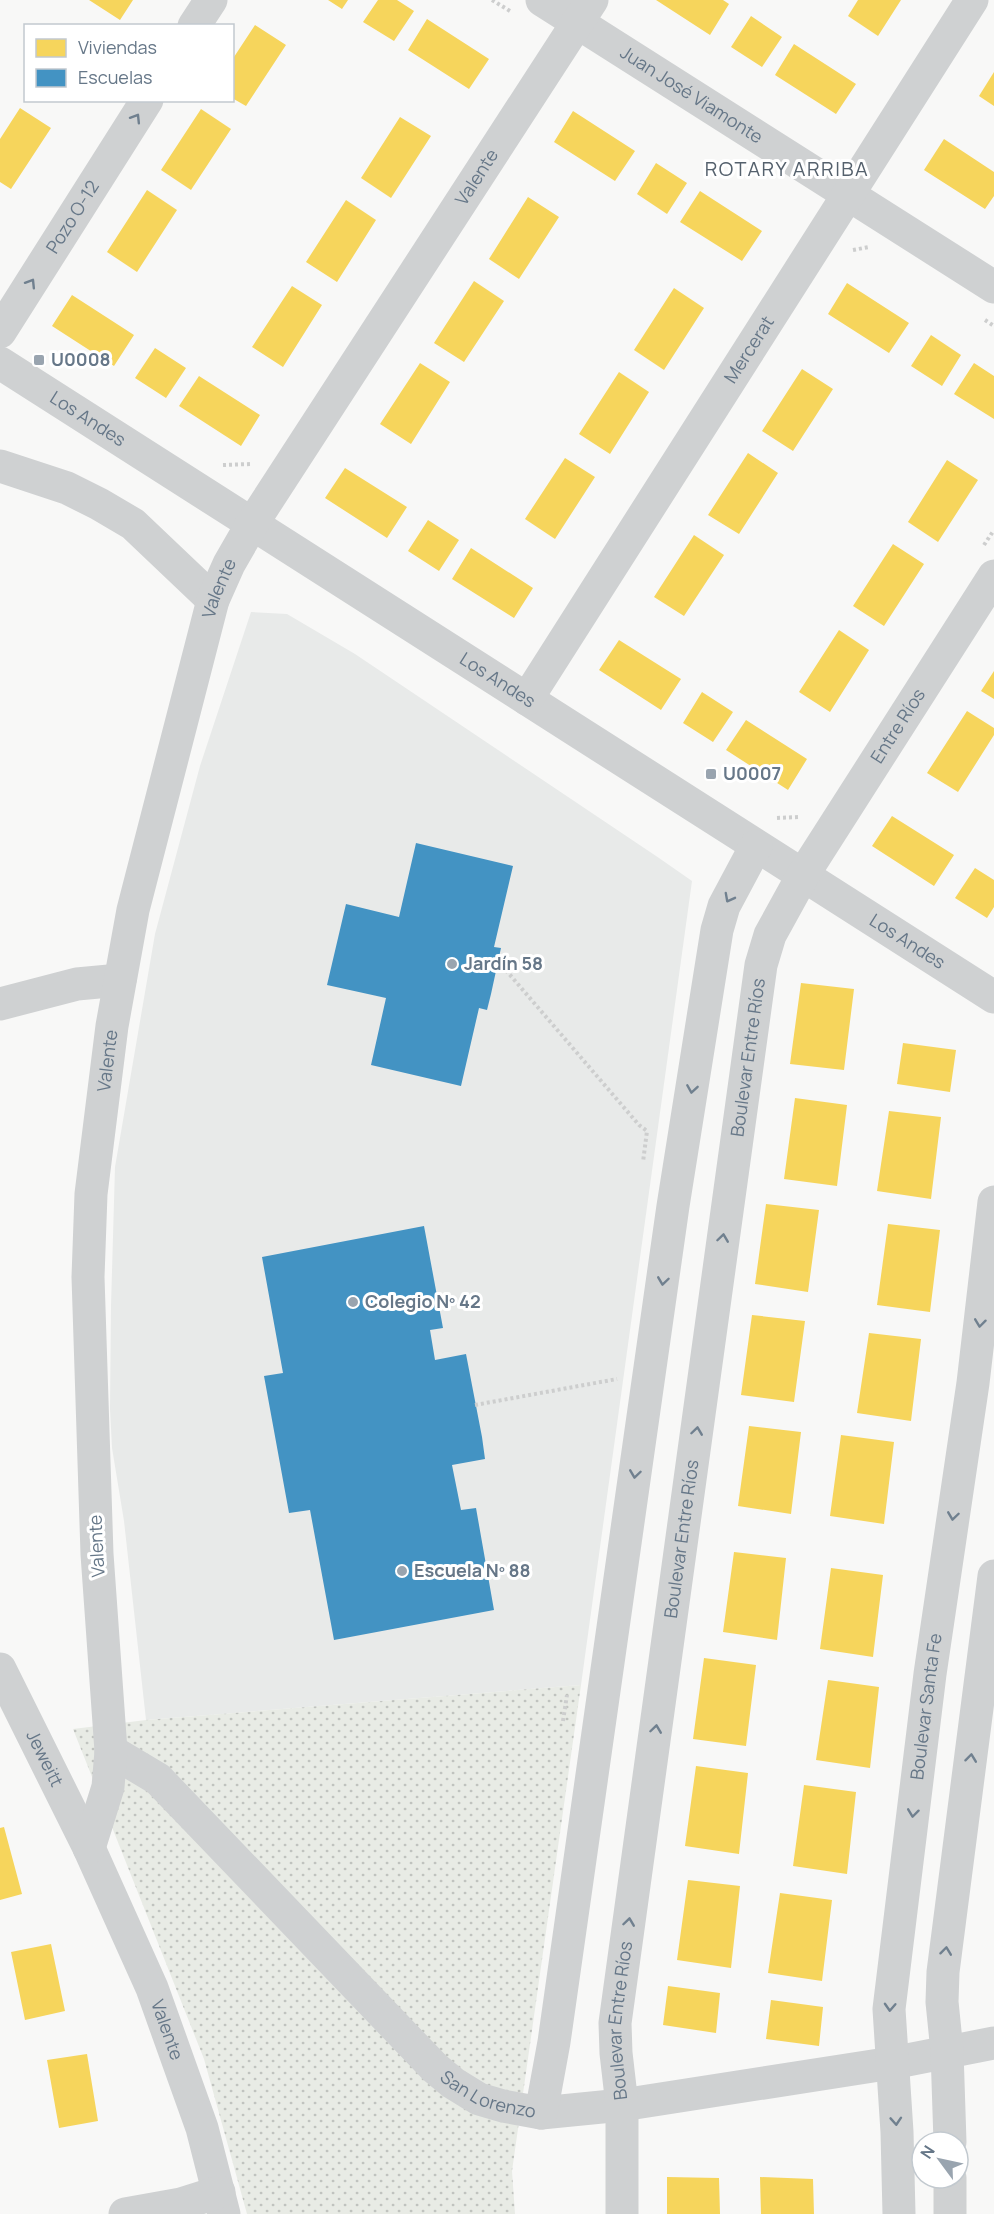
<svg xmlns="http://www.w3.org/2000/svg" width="994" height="2214" viewBox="0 0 994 2214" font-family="Manrope,sans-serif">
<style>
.built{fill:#e8eae9}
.park{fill:url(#park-dots)}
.homes{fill:#f6d55c}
.schools{fill:#4393c3}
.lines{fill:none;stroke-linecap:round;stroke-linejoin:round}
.path{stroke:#cdcece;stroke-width:4;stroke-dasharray:3 3;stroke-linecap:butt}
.minor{stroke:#cfd1d2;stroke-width:33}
.oneway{stroke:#70808f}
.poi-dot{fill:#99a4af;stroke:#fff;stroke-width:2}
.labels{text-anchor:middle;stroke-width:6;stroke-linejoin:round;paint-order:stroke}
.street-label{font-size:18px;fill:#678;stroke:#fff}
.poi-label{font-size:18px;font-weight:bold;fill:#678;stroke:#fff;text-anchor:start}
.neighbourhood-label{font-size:20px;letter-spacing:1.5px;fill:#55616d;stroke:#fff}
</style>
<defs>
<pattern id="park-dots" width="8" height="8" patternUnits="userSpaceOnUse" patternTransform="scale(1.5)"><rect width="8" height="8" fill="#e8ebe5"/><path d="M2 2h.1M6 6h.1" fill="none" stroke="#c0c3bf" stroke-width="1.8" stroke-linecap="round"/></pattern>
</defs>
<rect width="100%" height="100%" fill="#f8f8f7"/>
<path class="built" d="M251 612 287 614 355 654 659 858 692 881 581 1685 146 1720 124 1521 112 1448 110 1409 111 1306 115 1167 155 934 200 766Z"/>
<path class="park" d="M581 1685 512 2171 515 2214H247L204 2059 73 1729 146 1720Z"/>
<path class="homes" d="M89 0H133L120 20Z
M328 0H348L342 9Z
M378 0H397L414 11 394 41 363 22Z
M656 0H723L729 4 710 35Z
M858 0H901L878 36 848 16Z
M751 16 782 37 762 67 731 47Z
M427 19 489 59 469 89 408 50Z
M255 25 286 45 246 106 232 98V60Z
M794 44 856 84 836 114 775 75Z
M994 72V106L979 96Z
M20 108 51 128 11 189 0 182V139Z
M201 109 231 129 191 190 161 170Z
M573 111 635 151 615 181 554 142Z
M400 117 431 136 391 198 361 178Z
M944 139 994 172V196L985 209 924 170Z
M656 163 687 183 667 214 637 194Z
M147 190 177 210 137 272 107 252Z
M700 191 762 231 742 261 680 222Z
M528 197 559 217 519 279 489 259Z
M346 200 376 220 337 282 306 262Z
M474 281 504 301 464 362 434 343Z
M847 283 909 323 889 353 828 314Z
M292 286 322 305 283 367 252 347Z
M674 288 704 308 664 370 634 350Z
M72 295 134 335 114 366 52 326Z
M931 335 961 355 942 386 911 366Z
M155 348 186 368 166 398 135 378Z
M420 363 450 382 411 444 380 424Z
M974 363 994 376V419L954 394Z
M802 369 833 389 793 451 762 431Z
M619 372 649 392 610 454 579 434Z
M199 376 260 415 241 446 179 406Z
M748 453 778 473 739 534 708 515Z
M565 458 595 477 555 539 525 519Z
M947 460 978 480 938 542 908 522Z
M345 468 407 507 387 538 325 498Z
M428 520 459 540 439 571 408 551Z
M694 535 724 555 684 616 654 597Z
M893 544 924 564 884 626 853 606Z
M471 548 533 588 514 618 452 579Z
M839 630 869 650 830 712 799 692Z
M619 640 681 679 661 710 599 670Z
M994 671V699L981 691Z
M702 692 733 712 713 742 683 723Z
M967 711 994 728V735L958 792 927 773Z
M746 720 807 759 788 790 726 750Z
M892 816 954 855 934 886 872 846Z
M975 868 994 880V907L987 918 955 898Z
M801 983 854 989 844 1070 790 1064Z
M903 1043 956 1050 950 1092 897 1084Z
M795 1098 847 1105 837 1186 784 1179Z
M889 1111 941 1117 931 1199 877 1191Z
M766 1204 819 1210 808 1292 755 1284Z
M888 1224 940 1230 930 1312 877 1305Z
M752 1315 805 1321 794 1402 741 1395Z
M869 1333 921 1339 911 1421 857 1413Z
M749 1426 801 1432 791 1514 738 1506Z
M841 1435 894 1442 884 1524 830 1516Z
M734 1552 786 1558 777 1640 723 1632Z
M831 1568 883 1575 873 1657 820 1649Z
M704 1658 756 1665 746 1746 693 1739Z
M828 1680 879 1687 870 1768 816 1760Z
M696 1766 748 1773 739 1854 685 1846Z
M804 1785 856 1792 847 1874 793 1866Z
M4 1827 22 1894 0 1900V1828Z
M688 1880 740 1886 731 1968 677 1960Z
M780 1893 832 1900 822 1981 768 1973Z
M51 1944 65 2011 25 2020 11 1952Z
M668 1986 720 1993 716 2033 663 2025Z
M771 2000 823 2007 819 2046 766 2039Z
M87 2054 98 2121 59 2128 47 2060Z
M667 2177 719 2178 720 2214H667Z
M760 2177 813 2179 814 2214H761Z"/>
<path class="schools" d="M416 843 513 866 494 947 501 948 491 994 487 1010 479 1008 461 1086 371 1065 386 998 327 985 346 904 399 917Z
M424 1226 443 1328 430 1330 435 1360 466 1354 482 1437 485 1459 452 1465 461 1510 476 1508 494 1610 334 1640 310 1510 289 1513 264 1376 283 1373 262 1257Z"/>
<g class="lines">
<path class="path" d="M492 0 510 11
M853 250 869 247
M985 320 994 326
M223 465 251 464
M984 545 994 530
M777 818 800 817
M498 961 639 1125 647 1131 643 1162
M475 1405 617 1379
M563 1721 567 1695"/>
<g class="minor">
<path id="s1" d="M542 0 994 287"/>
<path d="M194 26 211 0"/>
<path id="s2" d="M0 332 147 100"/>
<path id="s3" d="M0 363 994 997"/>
<path d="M0 466 67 488 99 504 133 524 213 600"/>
<path id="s4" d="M527 699 972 0"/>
<path d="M0 1004 77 984 120 980"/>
<path id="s5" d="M0 1669 89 1848 152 1988 202 2128 224 2214"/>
<path id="s6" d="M111 1751 158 1779 435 2068 453 2083 479 2099 503 2106 541 2113 622 2105 892 2063 994 2043"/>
<path id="s7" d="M89 1848 108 1787 111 1751 97 1554 88 1277 91 1194 112 1026 133 910 213 600 229 564 252 524 592 0"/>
<path d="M541 2113 554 2042 673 1206 717 930 724 906 756 846"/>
<path d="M950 2142 947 2051 942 2002 943 1972 994 1576"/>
<path d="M950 2178V2214"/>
<path d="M125 2214 181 2204 219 2192"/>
<path id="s8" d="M622 2214V2105L616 2053 615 2023 761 965 770 935 803 875 994 576"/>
<path id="s9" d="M899 2214 897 2132 889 2009 930 1674 973 1383 994 1202"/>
</g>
</g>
<defs><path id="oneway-chevron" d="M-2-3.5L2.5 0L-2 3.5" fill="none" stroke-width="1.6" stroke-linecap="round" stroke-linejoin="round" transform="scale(1.5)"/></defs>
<g class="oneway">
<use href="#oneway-chevron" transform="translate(136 118) rotate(-58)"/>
<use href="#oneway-chevron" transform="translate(31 283) rotate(-58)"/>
<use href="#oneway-chevron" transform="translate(729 898) rotate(118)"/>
<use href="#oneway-chevron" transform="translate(692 1089) rotate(99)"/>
<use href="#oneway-chevron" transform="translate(723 1238) rotate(-82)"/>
<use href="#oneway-chevron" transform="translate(663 1281) rotate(98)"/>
<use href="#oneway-chevron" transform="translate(980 1323) rotate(97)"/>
<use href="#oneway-chevron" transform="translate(697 1431) rotate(-82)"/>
<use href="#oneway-chevron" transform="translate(635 1474) rotate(98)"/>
<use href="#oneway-chevron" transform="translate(953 1516) rotate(98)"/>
<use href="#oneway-chevron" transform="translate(656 1729) rotate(-82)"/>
<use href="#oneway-chevron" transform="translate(971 1758) rotate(-83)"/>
<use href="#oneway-chevron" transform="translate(913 1813) rotate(97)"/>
<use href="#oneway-chevron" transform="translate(629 1922) rotate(-82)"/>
<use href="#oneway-chevron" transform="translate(946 1951) rotate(-83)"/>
<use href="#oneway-chevron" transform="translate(890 2007) rotate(93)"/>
<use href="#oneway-chevron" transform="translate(896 2121) rotate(86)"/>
</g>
<g class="poi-dot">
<rect x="33" y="354" width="12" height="12" rx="3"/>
<rect x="705" y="768" width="12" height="12" rx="3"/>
<circle cx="452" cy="964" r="6"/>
<circle cx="353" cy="1302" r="6"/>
<circle cx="402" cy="1571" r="6"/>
</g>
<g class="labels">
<g class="street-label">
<text dy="6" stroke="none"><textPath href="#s1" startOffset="177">Juan José Viamonte</textPath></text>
<text dy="6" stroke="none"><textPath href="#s7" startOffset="1764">Valente</textPath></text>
<text dy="6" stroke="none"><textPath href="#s2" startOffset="136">Pozo O-12</textPath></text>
<text dy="6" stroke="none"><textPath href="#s4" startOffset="414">Mercerat</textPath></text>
<text dy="6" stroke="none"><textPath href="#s3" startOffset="104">Los Andes</textPath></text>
<text dy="6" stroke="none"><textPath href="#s7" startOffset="1278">Valente</textPath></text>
<text dy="6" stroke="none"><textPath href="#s3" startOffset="590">Los Andes</textPath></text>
<text dy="6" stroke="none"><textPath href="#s8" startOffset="1536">Entre Ríos</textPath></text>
<text dy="6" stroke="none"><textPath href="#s3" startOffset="1076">Los Andes</textPath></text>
<text dy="6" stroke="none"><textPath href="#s8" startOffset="1166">Boulevar Entre Ríos</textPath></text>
<text dy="6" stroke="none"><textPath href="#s7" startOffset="792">Valente</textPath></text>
<text dy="6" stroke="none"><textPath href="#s8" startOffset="680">Boulevar Entre Ríos</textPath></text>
<text transform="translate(97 1546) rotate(-93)" y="6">Valente</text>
<text dy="6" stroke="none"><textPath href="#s9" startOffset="510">Boulevar Santa Fe</textPath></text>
<text dy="6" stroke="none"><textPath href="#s5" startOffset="100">Jeweitt</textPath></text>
<text dy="6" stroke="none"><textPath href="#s8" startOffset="194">Boulevar Entre Ríos</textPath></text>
<text dy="6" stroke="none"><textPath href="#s5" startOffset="398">Valente</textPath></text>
<text dy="6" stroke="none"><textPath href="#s6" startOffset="516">San Lorenzo</textPath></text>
</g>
<g class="poi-label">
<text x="51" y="366">U0008</text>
<text x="723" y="780">U0007</text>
<text x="464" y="970">Jardín 58</text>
<text x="365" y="1308">Colegio Nº 42</text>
<text x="414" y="1577">Escuela Nº 88</text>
</g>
<g class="neighbourhood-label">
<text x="787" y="176">ROTARY ARRIBA</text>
</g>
</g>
<rect x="24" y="24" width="210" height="78" fill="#ffffff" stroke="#c2c9cf" stroke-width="1.5"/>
<rect x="36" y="39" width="30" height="18" fill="#f6d55c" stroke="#c2c9cf" stroke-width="1.5"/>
<text x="78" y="54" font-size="18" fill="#667788">Viviendas</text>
<rect x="36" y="69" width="30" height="18" fill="#4393c3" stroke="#c2c9cf" stroke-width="1.5"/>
<text x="78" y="84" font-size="18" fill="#667788">Escuelas</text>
<g transform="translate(940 2160) rotate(303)"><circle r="28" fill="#ffffff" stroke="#c2c9cf" stroke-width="1.5"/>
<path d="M0-4.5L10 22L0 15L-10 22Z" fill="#99a4af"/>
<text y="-9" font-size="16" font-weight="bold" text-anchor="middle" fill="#667788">N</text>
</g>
</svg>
